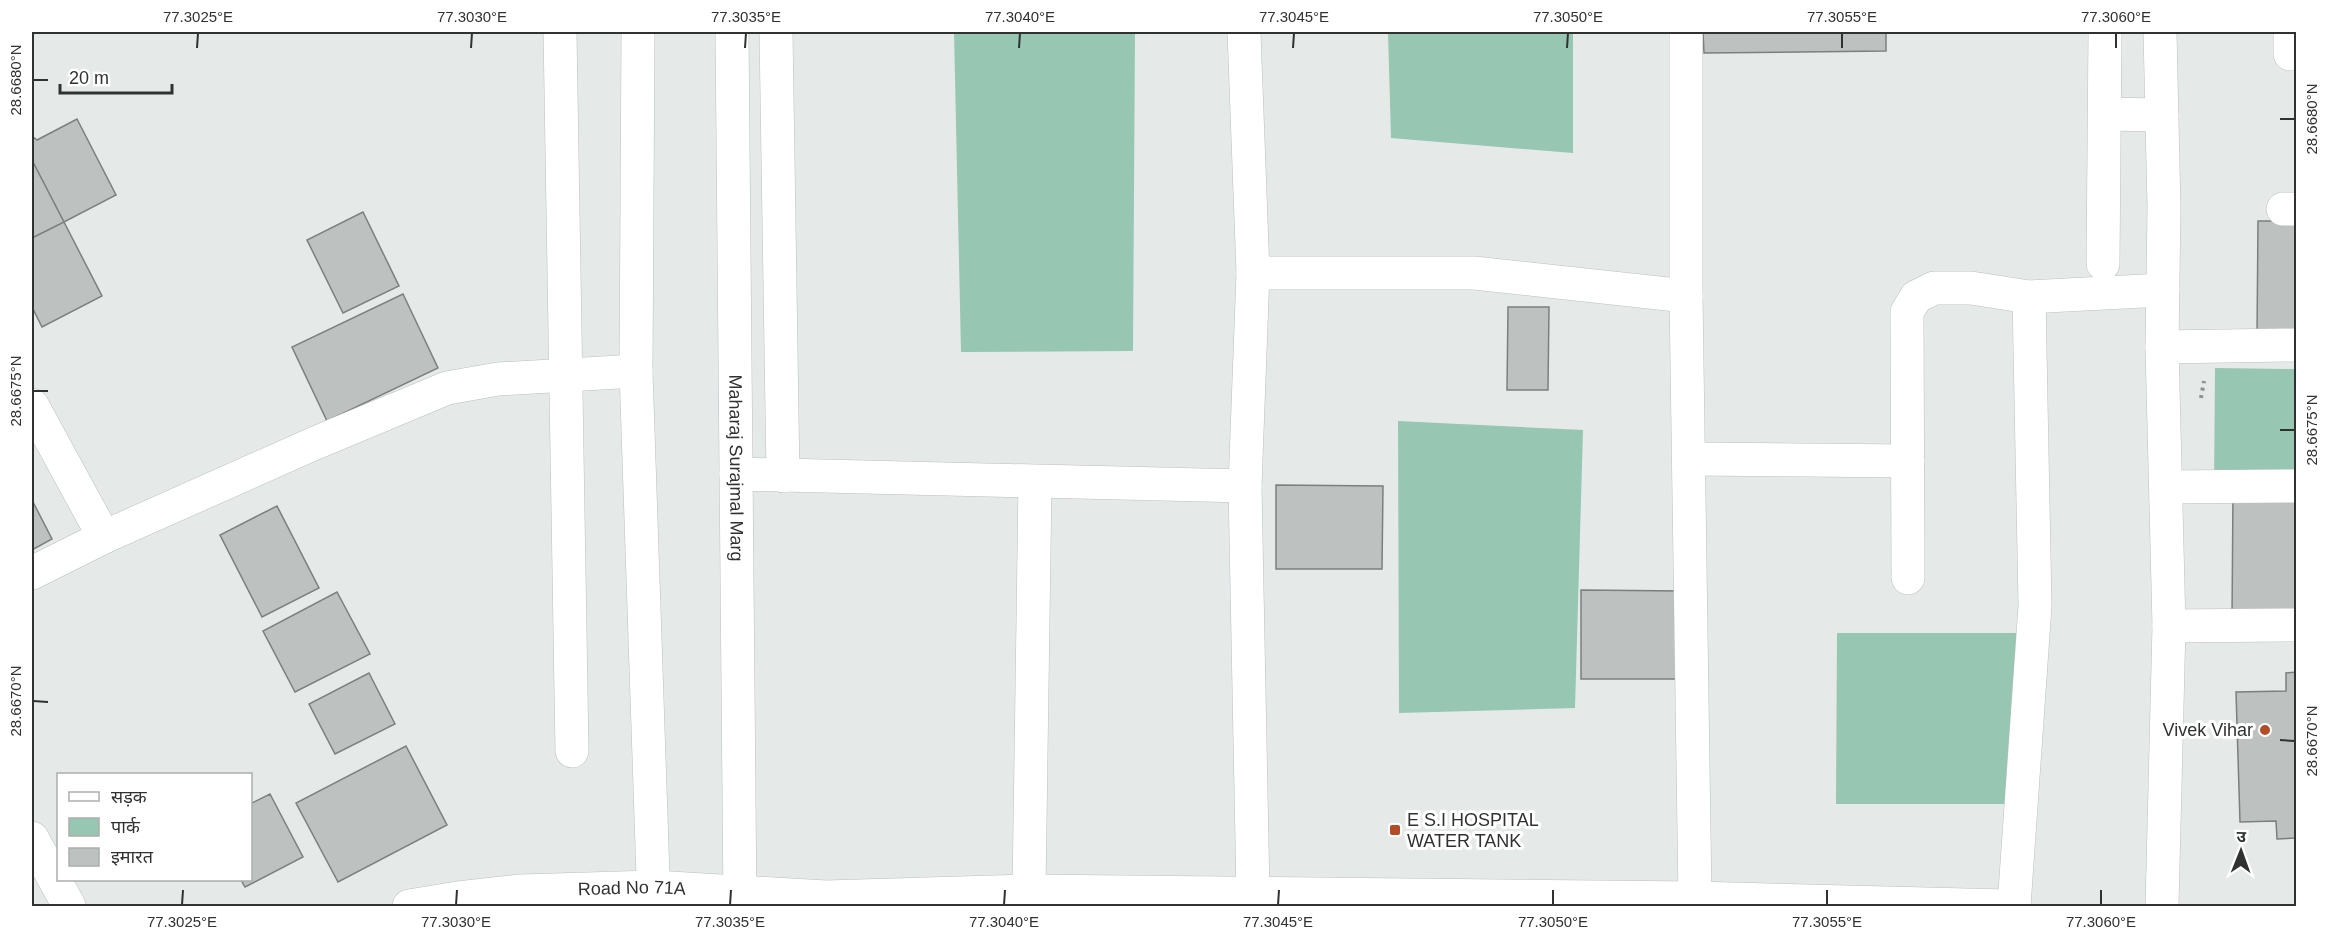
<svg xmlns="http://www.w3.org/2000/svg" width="2328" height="938" viewBox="0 0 2328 938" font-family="Helvetica,'Noto Sans Devanagari',sans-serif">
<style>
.green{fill:#97c6b3}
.building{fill:#bdc2c0;stroke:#7b7f7d;stroke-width:1.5}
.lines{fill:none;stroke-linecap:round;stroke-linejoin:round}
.minor-casing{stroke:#babfbd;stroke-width:34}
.major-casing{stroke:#babfbd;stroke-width:34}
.path{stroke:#8f9291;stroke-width:4;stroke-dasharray:3 4.5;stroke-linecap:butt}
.minor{stroke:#fff;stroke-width:33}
.major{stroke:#fff;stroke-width:33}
.ticks{fill:none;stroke:#303231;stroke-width:2}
.poi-dot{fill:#b34b26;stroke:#fff;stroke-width:2}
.labels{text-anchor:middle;stroke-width:6;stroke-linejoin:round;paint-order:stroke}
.street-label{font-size:18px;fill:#303231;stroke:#fff}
.poi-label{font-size:18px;fill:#303231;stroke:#fff;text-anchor:end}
.neatline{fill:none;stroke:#303231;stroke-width:2}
.ticks-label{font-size:15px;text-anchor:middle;fill:#303231}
</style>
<rect width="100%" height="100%" fill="#e5eae8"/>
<path class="green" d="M954 32H1135L1133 351 961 352Z
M1388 32H1573V153L1391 138Z
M2215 368 2296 369V494L2214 493Z
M1398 421 1583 430 1575 708 1399 713Z
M1837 633H2016L2015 804H1836Z"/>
<path class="building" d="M1703 32H1886V51L1704 53Z
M77 119 116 195 64 222 32 160V136L37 140Z
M32 160 64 222 32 238Z
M363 212 399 286 343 313 307 240Z
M2258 221H2296V337H2257Z
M64 222 102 296 42 327 32 307V238Z
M403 294 438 368 327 421 292 347Z
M1508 307H1549L1548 390H1507Z
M1276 485 1383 486 1382 569H1276Z
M2233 491 2296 492V620H2232Z
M32 500 52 539 32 550Z
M277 506 319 588 262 617 220 535Z
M1581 590 1683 591 1682 679H1581Z
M337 592 370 654 295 692 263 631Z
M2296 672V838L2277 839 2276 821 2240 822 2236 692 2286 691V673Z
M369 673 395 724 335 754 309 704Z
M406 746 447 825 338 882 296 803Z
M270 794 303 857 245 887 241 880H250V804Z"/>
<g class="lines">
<defs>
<g id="minor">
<path d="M560 32 572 751"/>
<path d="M776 32 783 476"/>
<path d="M1244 32 1253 273 1245 486 1253 894"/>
<path d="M1686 32V296L1695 898"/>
<path d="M2160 32 2164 208 2162 347 2169 626 2162 906"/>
<path d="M2290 32V54H2296"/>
<path d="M2105 114 2162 115"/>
<path d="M2283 209H2296"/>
<path d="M2103 264 2105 32"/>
<path d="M1253 273H1474L1686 296"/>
<path d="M2162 347 2296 345"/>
<path d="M32 405 104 537"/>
<path d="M1689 459 1908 461"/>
<path d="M736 474 1245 486"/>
<path d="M2167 487 2296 486"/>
<path d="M32 573 104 537 313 444 447 388 498 379 636 371"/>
<path d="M1908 578 1907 312 1916 297 1934 288H1971L2029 297 2163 290"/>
<path d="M2169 626 2296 625"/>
<path d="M32 838 69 906"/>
<path d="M1029 891 1035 483"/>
<path id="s1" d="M409 906 458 898 521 891 653 887 826 897 1029 891 1695 898 2006 906"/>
<path d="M2014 906 2035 606 2029 297"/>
</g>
<g id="major">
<path d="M638 32 636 371 654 906"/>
<path id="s2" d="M732 32 740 906"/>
</g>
</defs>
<use href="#minor" class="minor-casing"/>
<use href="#major" class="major-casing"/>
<path class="path" d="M2201 398 2204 381"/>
<use href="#minor" class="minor"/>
<use href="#major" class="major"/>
</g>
<path class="ticks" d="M197 48 198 33M471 48 472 33M745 48 746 33M1019 48 1020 33M1293 48 1294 33M1567 48 1568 33M1842 48V33M2116 48V33M33 80H48M2280 119H2295M33 391H48M2280 430H2295M33 701 48 702M2280 740 2295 741M182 905 183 890M456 905 457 890M730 905 731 890M1004 905 1005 890M1278 905 1279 890M1553 905V890M1827 905V890M2101 905V890"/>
<g class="poi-dot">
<circle cx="2265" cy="730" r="6"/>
<rect x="1389" y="824" width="12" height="12" rx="3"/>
</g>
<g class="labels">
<g class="street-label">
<text dy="6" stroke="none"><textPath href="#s2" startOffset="436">Maharaj Surajmal Marg</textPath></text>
<text dy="6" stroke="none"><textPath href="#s1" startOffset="224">Road No 71A</textPath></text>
</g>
<g class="poi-label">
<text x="2253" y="736">Vivek Vihar</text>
<text x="1407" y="826" text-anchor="start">E S.I HOSPITAL<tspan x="1407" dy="21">WATER TANK</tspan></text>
</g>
</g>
<rect width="2328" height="938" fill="none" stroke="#ffffff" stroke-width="66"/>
<rect x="57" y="773" width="195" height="108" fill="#ffffff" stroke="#acadad" stroke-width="1.5"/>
<rect x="69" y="792" width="30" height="9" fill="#ffffff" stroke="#acadad" stroke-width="1.5"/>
<text x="111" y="803" font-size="18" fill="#303231">सड़क</text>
<rect x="69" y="818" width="30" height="18" fill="#97c6b3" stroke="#acadad" stroke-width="1.5"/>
<text x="111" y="833" font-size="18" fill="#303231">पार्क</text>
<rect x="69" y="848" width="30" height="18" fill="#bdc2c0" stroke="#acadad" stroke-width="1.5"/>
<text x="111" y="863" font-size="18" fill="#303231">इमारत</text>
<g transform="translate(2241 851) rotate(1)" stroke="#ffffff" stroke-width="4.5" paint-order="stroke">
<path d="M0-4.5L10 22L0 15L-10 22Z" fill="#303231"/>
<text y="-9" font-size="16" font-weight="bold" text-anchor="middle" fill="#303231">उ</text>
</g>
<path d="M60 84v9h112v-9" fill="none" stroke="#303231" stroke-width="3"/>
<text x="69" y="84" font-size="18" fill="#303231" stroke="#ffffff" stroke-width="4.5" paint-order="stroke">20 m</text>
<rect x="33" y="33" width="2262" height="872" class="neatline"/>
<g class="ticks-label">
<text x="198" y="22">77.3025°E</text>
<text x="472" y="22">77.3030°E</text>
<text x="746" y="22">77.3035°E</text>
<text x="1020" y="22">77.3040°E</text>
<text x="1294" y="22">77.3045°E</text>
<text x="1568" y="22">77.3050°E</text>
<text x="1842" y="22">77.3055°E</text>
<text x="2116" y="22">77.3060°E</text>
<text transform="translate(16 80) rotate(-90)" y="5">28.6680°N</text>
<text transform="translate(2312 119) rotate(-90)" y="5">28.6680°N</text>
<text transform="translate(16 391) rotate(-90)" y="5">28.6675°N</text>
<text transform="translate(2312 430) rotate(-90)" y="5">28.6675°N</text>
<text transform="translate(16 701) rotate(-90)" y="5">28.6670°N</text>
<text transform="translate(2312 741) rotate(-90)" y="5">28.6670°N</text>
<text x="182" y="927">77.3025°E</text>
<text x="456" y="927">77.3030°E</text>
<text x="730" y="927">77.3035°E</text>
<text x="1004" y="927">77.3040°E</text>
<text x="1278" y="927">77.3045°E</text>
<text x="1553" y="927">77.3050°E</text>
<text x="1827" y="927">77.3055°E</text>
<text x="2101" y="927">77.3060°E</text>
</g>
</svg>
